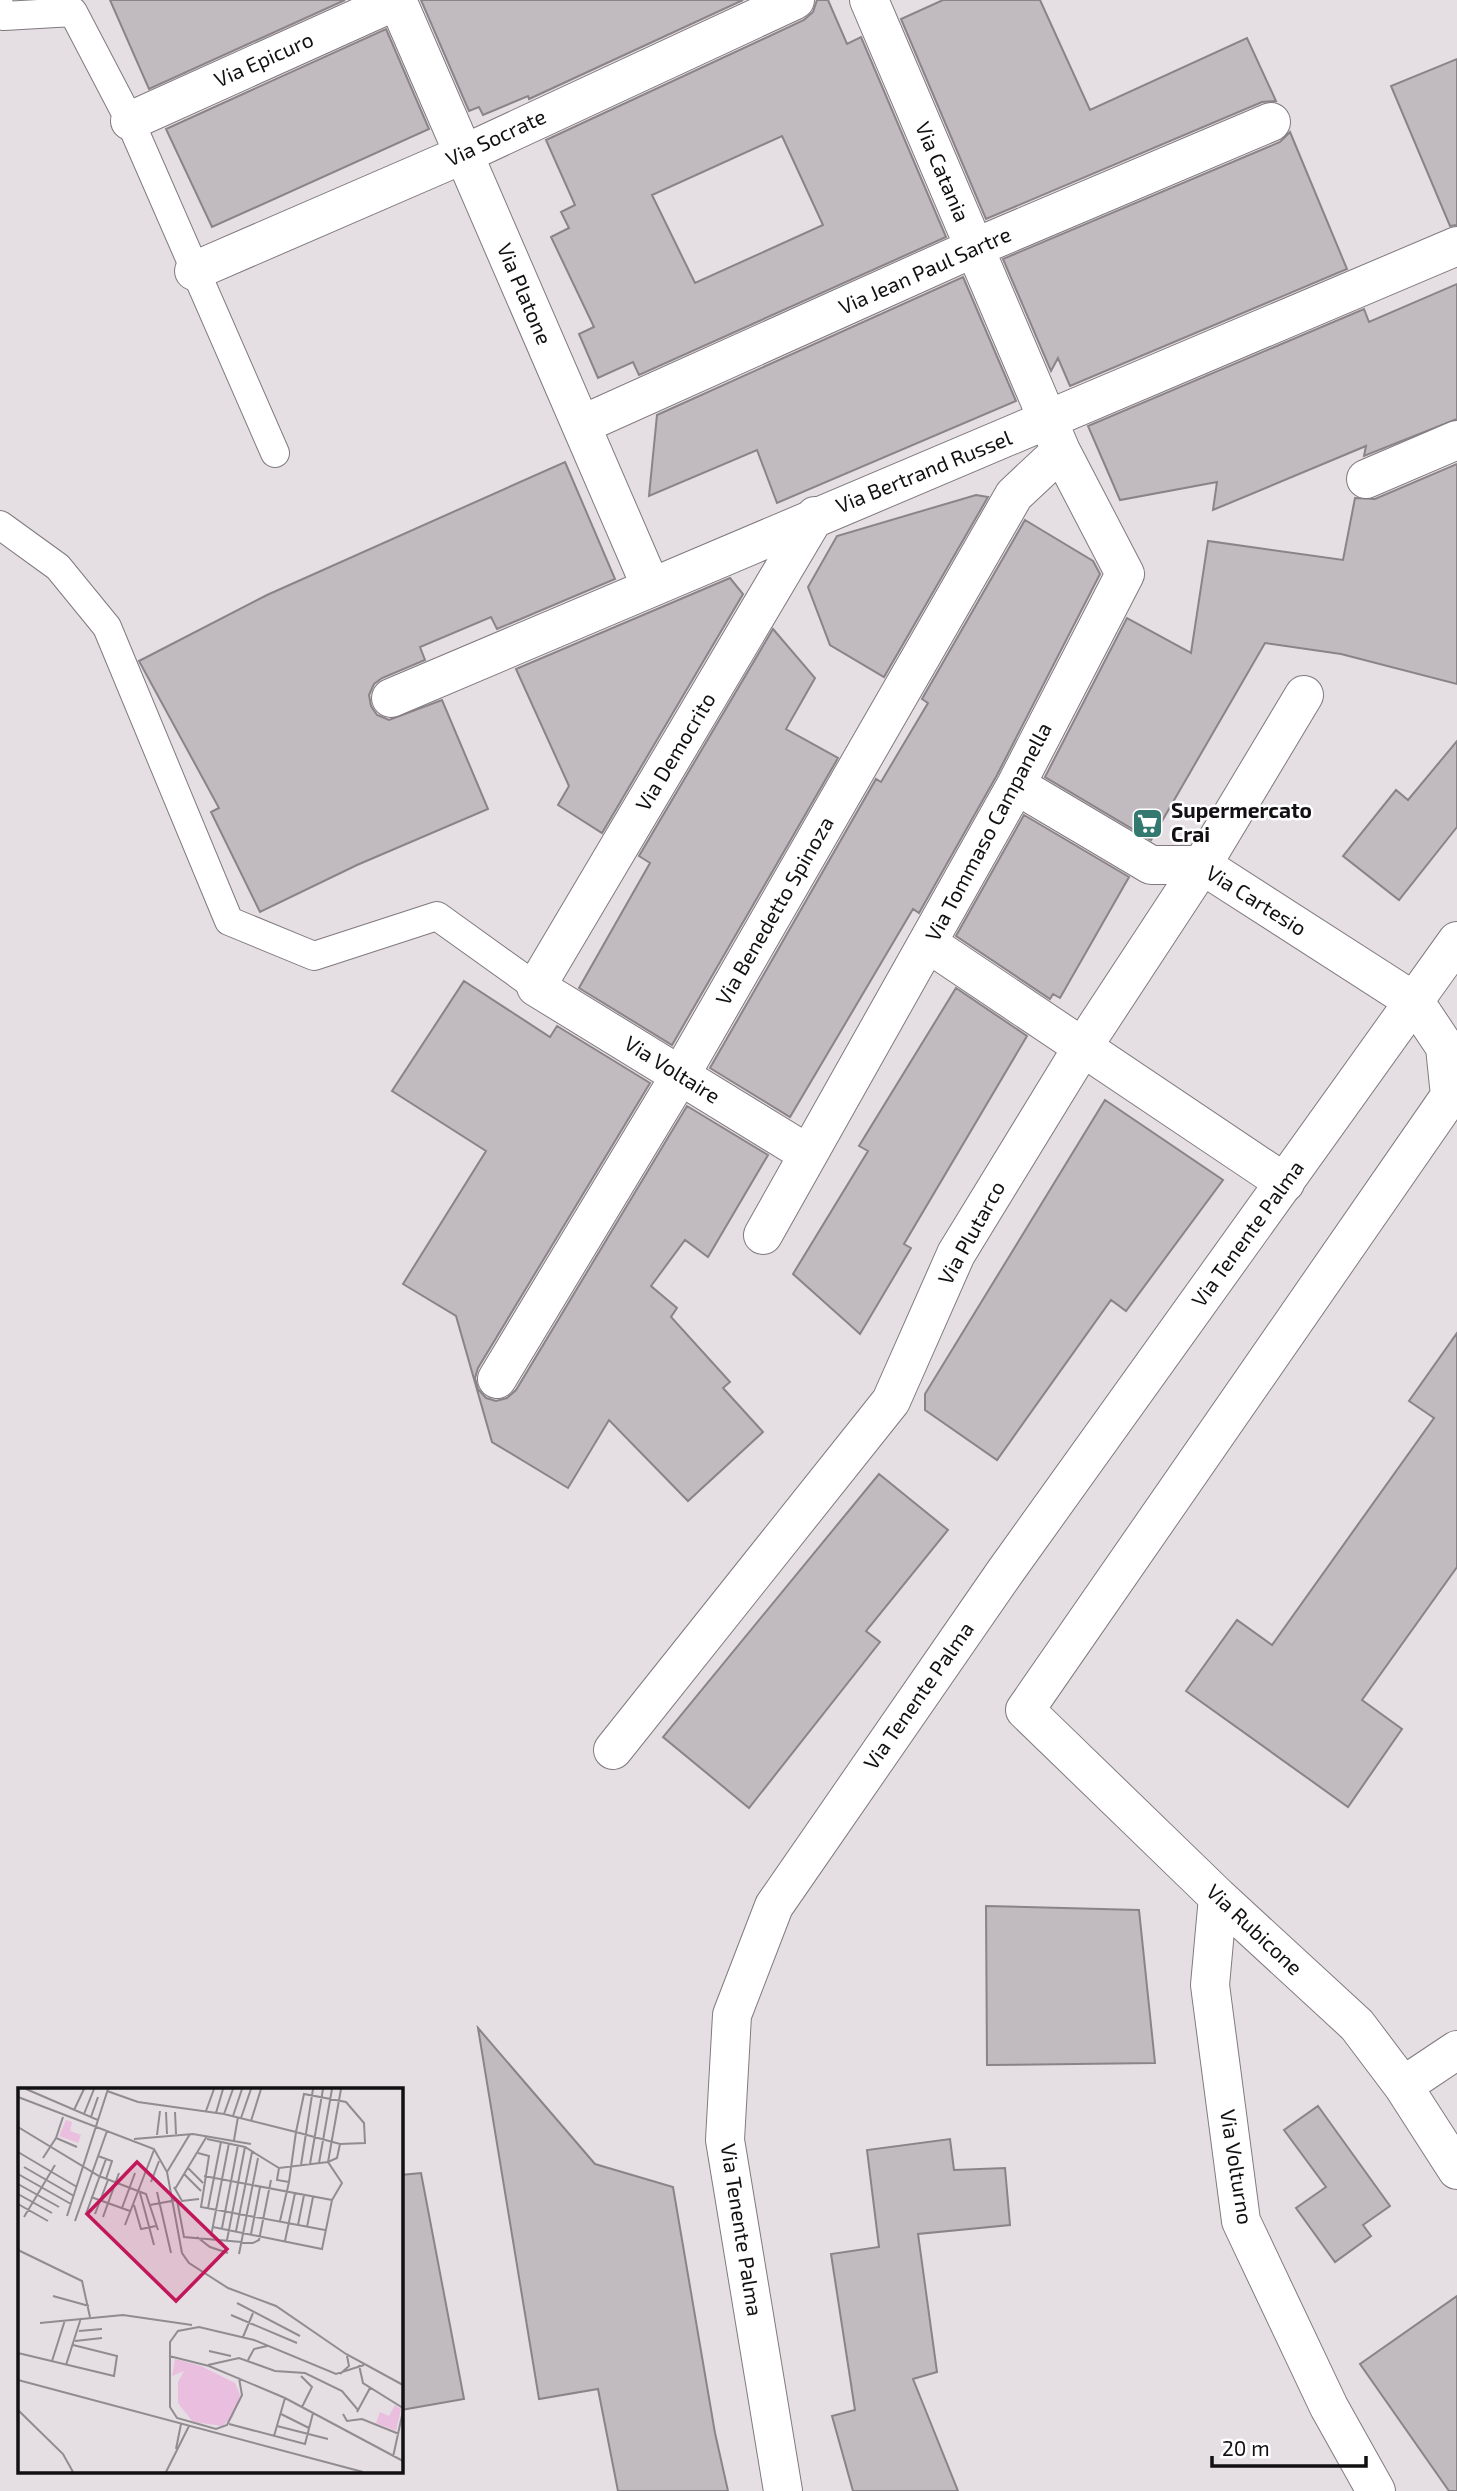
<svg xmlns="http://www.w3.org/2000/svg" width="1457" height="2491" viewBox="0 0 1457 2491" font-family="'Exo 2',sans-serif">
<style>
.building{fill:#c1babf;stroke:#8a8489;stroke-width:2;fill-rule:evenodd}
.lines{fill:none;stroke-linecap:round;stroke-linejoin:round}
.lane-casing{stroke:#807a7f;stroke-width:30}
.street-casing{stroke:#807a7f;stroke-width:40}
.secondary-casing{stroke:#807a7f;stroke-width:40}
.lane{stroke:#fff;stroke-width:28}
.street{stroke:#fff;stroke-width:38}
.secondary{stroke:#fff;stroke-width:38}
.labels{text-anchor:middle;stroke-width:5;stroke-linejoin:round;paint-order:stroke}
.street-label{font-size:21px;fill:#121012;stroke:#fff}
.poi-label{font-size:21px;font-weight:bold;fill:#121012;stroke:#fff;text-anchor:start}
.inset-road{fill:none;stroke:#918c8f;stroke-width:2}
.view{fill:#c2185b;fill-opacity:0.15;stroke:#c2185b;stroke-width:3.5}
.inset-edge{fill:none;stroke:#121012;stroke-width:3.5}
</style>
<rect width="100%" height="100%" fill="#e5dee3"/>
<path class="building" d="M110 0H345L149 89Z
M421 0H743L529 99 528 96 483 115 479 107 469 111Z
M817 0H828L847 44 861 37 946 237 639 375 633 362 598 378 579 334 594 327 551 237 569 228 561 212 575 205 546 140 804 20 813 12ZM782 136 823 225 695 283 652 195Z
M943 0H1040L1090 110 1247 38 1276 101 1262 102 986 219 901 19Z
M386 29 429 129 212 227 166 129Z
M1457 59V225L1450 226 1391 86Z
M1290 132 1347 269 1070 386 1058 358 1051 371 1003 259 1280 142Z
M963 277 1016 401 777 503 757 450 649 496 657 415Z
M1457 284V419L1364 456 1366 446 1213 510 1217 482 1120 500 1088 426 1364 309 1369 322Z
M565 462 615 579 497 629 491 617 420 647 425 660 382 678 374 684 369 695 371 706 377 715 389 720 442 700 488 809 357 865 260 912 211 812 219 808 139 661 267 595Z
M1457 464V684L1341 654 1265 643 1151 840 1045 777 1127 618 1191 653 1208 541 1343 560 1355 498 1375 499Z
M976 495 988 497 884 677 830 645 808 587 837 536Z
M1025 520 1093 561 1100 574 997 775 919 913 913 909 790 1117 710 1068 876 779 881 782 928 703 922 699Z
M730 578 743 594 602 833 558 805 569 786 516 669Z
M773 629 815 678 786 729 838 758 672 1045 579 988 650 863 639 856Z
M1457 741V827L1399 900 1343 856 1396 790 1408 800Z
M1024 815 1129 877 1060 998 1053 994 1050 999 956 936Z
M464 981 550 1037 557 1026 650 1083 478 1368 475 1378 478 1389 486 1398 496 1401 507 1398 516 1390 687 1106 768 1155 708 1257 685 1240 651 1286 677 1308 671 1317 730 1382 723 1388 763 1432 688 1501 609 1420 568 1488 492 1442 456 1316 403 1284 486 1151 392 1091Z
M956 988 1027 1036 904 1244 911 1248 860 1334 793 1274 868 1151 859 1146Z
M1105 1100 1223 1180 1126 1311 1111 1300 997 1460 925 1410V1394Z
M1457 1333V1567L1362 1700 1402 1729 1348 1807 1186 1691 1237 1620 1272 1645 1434 1418 1409 1401Z
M879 1474 948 1530 866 1631 880 1642 749 1808 663 1737Z
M986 1906 1139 1910 1155 2063 987 2065Z
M478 2028 595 2164 673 2187 715 2433 728 2491H618L598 2389 539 2399Z
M1318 2106 1390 2206 1363 2225 1371 2236 1335 2262 1296 2208 1326 2187 1284 2130Z
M950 2139 954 2170 1005 2168 1010 2225 918 2234 937 2372 913 2379 958 2491H853L832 2416 855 2410 831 2254 879 2247 867 2150Z
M421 2173 464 2399 401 2410V2175Z
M1457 2296V2491H1449L1360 2364Z"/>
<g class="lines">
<defs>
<path id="lane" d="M0 7 4 16 73 12 130 121 275 453
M0 525 58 567 107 627 229 921 314 956 437 916 536 987"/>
<path id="street" d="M397 0 651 587
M130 121 398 0
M194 271 464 154 795 0
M581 425 974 248 1271 122
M1366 479 1457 440
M391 698 1457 246
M1016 785 1151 865H1202L1415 1002 1445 1047 1450 1096 1025 1710 1218 1897 1357 2025 1403 2086 1457 2170
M929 944 1285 1183
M808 1154 536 987 815 516
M763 1235 1016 785 1125 574 1061 451 869 0
M497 1379 681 1074 1014 495 1061 451
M613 1750 891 1401 956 1254 1082 1048 1202 865 1304 695
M1218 1897 1210 1985 1241 2221 1329 2407 1376 2491
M1403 2086 1457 2050"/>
<path id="secondary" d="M783 2491 725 2140 732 2015 774 1906 1005 1572 1457 941"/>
</defs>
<use href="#lane" class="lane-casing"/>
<use href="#street" class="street-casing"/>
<use href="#secondary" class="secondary-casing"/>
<use href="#lane" class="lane"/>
<use href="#street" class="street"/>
<use href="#secondary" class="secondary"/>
</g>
<defs>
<symbol id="supermarket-square" viewBox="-11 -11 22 22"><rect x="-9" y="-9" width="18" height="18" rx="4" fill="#337970" stroke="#fff"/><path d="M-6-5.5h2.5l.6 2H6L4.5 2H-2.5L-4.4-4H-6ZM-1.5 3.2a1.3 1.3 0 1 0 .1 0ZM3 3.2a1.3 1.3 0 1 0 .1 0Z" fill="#fff"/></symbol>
</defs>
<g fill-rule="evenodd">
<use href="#supermarket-square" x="1130" y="806" width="35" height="35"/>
</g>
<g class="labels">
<g class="street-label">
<text transform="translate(264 60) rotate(-24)" y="7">Via Epicuro</text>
<text transform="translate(496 138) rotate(-25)" y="7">Via Socrate</text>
<text transform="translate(942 172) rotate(67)" y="7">Via Catania</text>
<text transform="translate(925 271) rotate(-24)" y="7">Via Jean Paul Sartre</text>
<text transform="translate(524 294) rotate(67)" y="7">Via Platone</text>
<text transform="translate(924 472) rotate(-22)" y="7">Via Bertrand Russel</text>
<text transform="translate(676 752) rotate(-59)" y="7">Via Democrito</text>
<text transform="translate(989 832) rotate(-62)" y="7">Via Tommaso Campanella</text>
<text transform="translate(1256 901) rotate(32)" y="7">Via Cartesio</text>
<text transform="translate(775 911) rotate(-60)" y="7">Via Benedetto Spinoza</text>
<text transform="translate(672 1070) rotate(32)" y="7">Via Voltaire</text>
<text transform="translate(972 1233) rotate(-61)" y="7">Via Plutarco</text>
<text transform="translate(1248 1234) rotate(-54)" y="7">Via Tenente Palma</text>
<text transform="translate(919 1696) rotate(-55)" y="7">Via Tenente Palma</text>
<text transform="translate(1254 1930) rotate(43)" y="7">Via Rubicone</text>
<text transform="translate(1236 2167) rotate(81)" y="7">Via Volturno</text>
<text transform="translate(741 2230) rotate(81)" y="7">Via Tenente Palma</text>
</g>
<g class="poi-label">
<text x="1171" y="818">Supermercato<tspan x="1171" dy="24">Crai</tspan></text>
</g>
</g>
<g transform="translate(18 2088)">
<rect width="385" height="385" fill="#e5dee3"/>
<path d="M48 32 54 34 52 43 63 47 60 55 41 48ZM157 271 183 278 217 295 222 307 215 329 204 338 175 334 160 315V294L166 283 154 288ZM377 317 383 321 378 343 358 335 362 324 371 328Z" fill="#e9bedf"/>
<path class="inset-road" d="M8 1 80 32 49 128M89 3 120 14 206 26 278 44 322 56 347 55 346 35 328 14 286 6 278 44 271 94 262 133M0 9 136 61 149 84 164 165 171 175 210 200 258 218 328 266 385 297M56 22 66 1M188 23 196 1M148 24 149 46M157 24 158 46M198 25 205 1M66 26 76 1M206 26 215 1M215 28 224 1M45 29 38 50 59 59M73 29 80 9M223 30 233 1M80 32 90 1M233 33 243 1M0 39 81 88 128 106 140 142M139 47 142 23M116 51 175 46 233 56M189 51 227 59 261 80 310 74 319 70 322 56M216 52 220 29M0 64 59 99M180 65 191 68 183 119 307 142M80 68 94 73 88 91M25 70 38 50M301 75 314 1M292 76 305 1M283 77 295 1M6 79 56 108M170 80 185 95M261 80 259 92 271 94M149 84 172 46M0 86 53 116M166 86 183 103M186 88 314 112M133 94 141 73M0 96 41 119M156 99 164 113 181 111M157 101 189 48M139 104 153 165M122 105 136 157M0 106 34 125M73 109 112 123M0 116 30 133M116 117 123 141 138 138M132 117 159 112 166 149 235 155 241 152 253 92M104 120 117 85M190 120 203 54M68 126 88 71M77 126 90 92M6 129 37 77M85 129 101 85M57 133 89 43M107 137 136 62M280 137 286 107M195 139 304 161 314 112 324 95 310 74 323 1M289 139 295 109M204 140 220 57M218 143 234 64M233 146 242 99M193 148 211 55M179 149 192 159 210 165M209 152 227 59M267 153 277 105M0 162 64 193 72 229M221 166 240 70M35 208 71 218M219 215 282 248M213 227 279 255M22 235 105 227 174 237M61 243 84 241M225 249 235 225M57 253 84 250M191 263 213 268M0 265 96 288 99 268 55 257M151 268 191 278 267 310 385 373M230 272 236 261 249 258M34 273 47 232M48 277 63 230M190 277 221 270 257 283 287 285 324 303 340 322M341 277 345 295 385 320M322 286 331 278 329 268M283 288 294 299 284 319M221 290 224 307 209 337 198 341 159 330 152 319V254L160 243 181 239 236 252 318 286 346 277M0 292 345 384M0 322 45 366 55 384M339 324 352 300M263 326 291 340M325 326 329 333 344 331 381 346M211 336 287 356 295 325M259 338 310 351M256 348 267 310M158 361 163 336M375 369 385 323M148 384 171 338"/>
<path class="view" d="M119 74 209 161 158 213 69 126Z"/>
<rect width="385" height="385" class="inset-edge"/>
</g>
<path d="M1212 2456v10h154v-10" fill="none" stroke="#121012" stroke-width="3.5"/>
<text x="1222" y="2456" font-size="21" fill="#121012" stroke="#ffffff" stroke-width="5" paint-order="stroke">20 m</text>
</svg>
